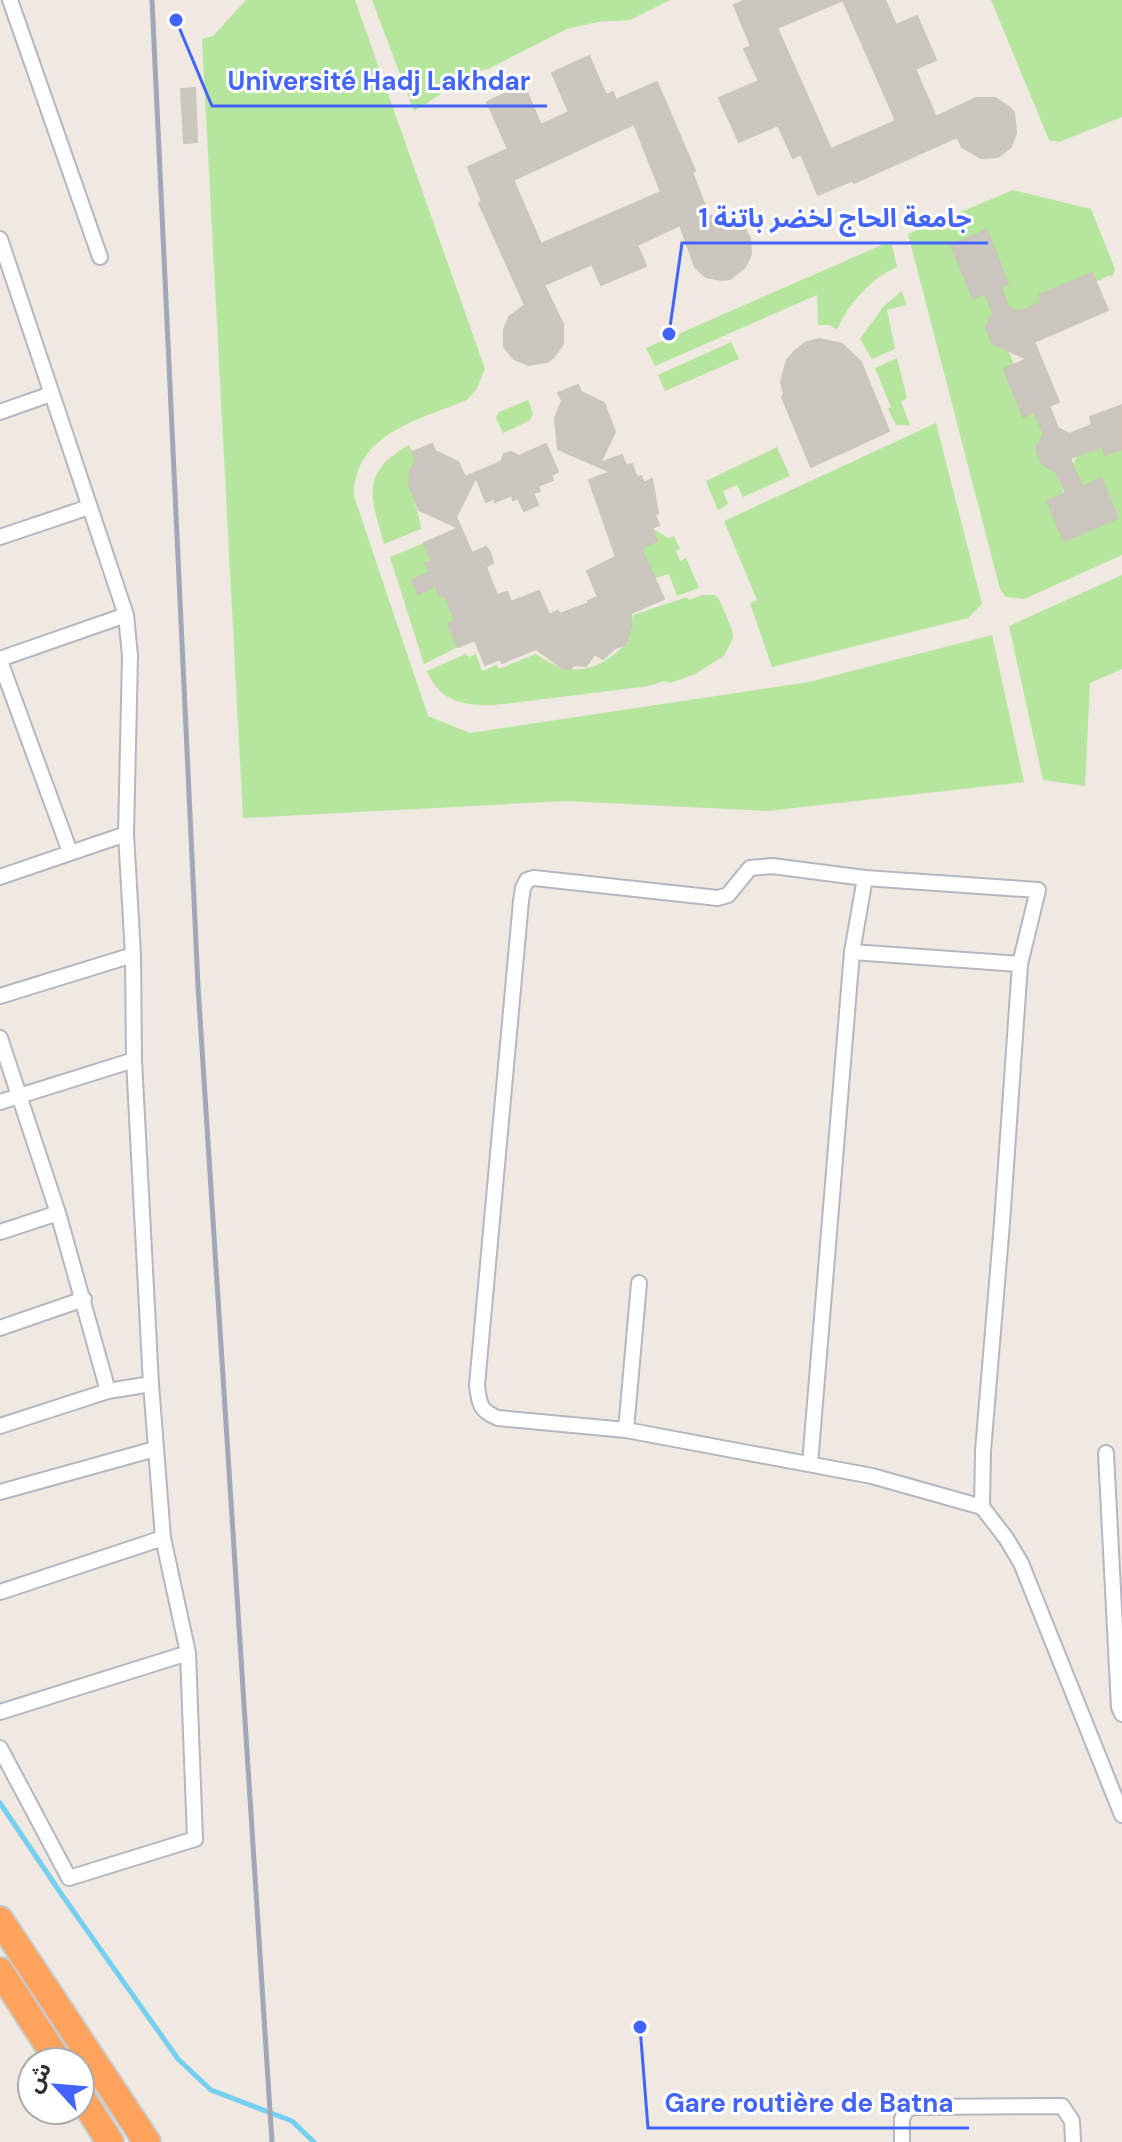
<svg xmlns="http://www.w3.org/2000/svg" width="1122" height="2142" viewBox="0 0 1122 2142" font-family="'DM Sans','Noto Sans Arabic',sans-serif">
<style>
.green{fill:#b6e59e}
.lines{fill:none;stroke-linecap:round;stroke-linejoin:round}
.stream{stroke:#75cff0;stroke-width:5}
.building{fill:#cbc7bf;stroke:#cbc5ba;stroke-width:2;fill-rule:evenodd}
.street-casing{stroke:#b4b7c1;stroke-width:18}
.highway-casing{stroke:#c9c9c9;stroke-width:30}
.street{stroke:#fff;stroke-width:14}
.highway{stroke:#ffa35c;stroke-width:26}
.rail{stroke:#a3a6b8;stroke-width:5}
.leader{fill:none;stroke:#4264fb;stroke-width:3}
.callout-dot{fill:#4264fb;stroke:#fff;stroke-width:3}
.callout-label{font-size:26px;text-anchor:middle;font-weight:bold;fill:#4264fb;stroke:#fff;stroke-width:6;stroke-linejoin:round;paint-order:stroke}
</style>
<rect width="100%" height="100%" fill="#efe9e1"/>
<path class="green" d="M246 0H355L485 369 476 390 467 400C419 420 354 433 354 496L428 716 470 733 809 682 992 635 1024 782 767 811 565 801 243 818 202 39 213 36Z
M372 0H670L630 20 597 22 567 29 488 69C464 72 437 99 414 111Z
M991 0H1122V117L1059 142 1049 140Z
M1013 190 1091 209 1115 269 1112 277 1110 275 1096 282 1092 273 1040 295 1042 302 1022 314 1008 307 1001 287 1008 283 987 231 951 246 973 298 985 293 993 313 986 327 1008 350 1014 364 1004 369 1023 416 1034 412 1044 434 1036 448C1069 487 1066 492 1064 541L1101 479 1082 487 1073 465 1079 451 1102 447 1105 455 1122 449V555L1024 599 1006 597 1000 589 908 234Z
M891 241 897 267C871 278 848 304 837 330L830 325H818L817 295 655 366 646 348Z
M902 291 906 305 887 310 895 349 872 359 860 339 883 307Z
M731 342 739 359 665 391 658 375Z
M897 358 907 398 901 402 910 425H896L888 409 891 407 875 368Z
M528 400 533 414 529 421 503 433 496 418 499 412Z
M936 423 982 604 968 618 772 667 750 603 757 600 724 521Z
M409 445 416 459C403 485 418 503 421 529L384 544C371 497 359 473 409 445Z
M777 447 790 476 743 497 737 485 723 491 728 504 718 510 706 481Z
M652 528 668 538 674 536 680 549 676 551 680 561 686 558 699 588 677 596 669 574 655 578 649 566 630 552 657 541Z
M424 543 432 561 426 563 430 572 412 580 418 594 436 586 440 596 445 595 452 614 461 619 448 625 458 647 424 664 390 557Z
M1122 575V669L1090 683 1085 786 1043 780 1009 626Z
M702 595H714L719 599 732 630 733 638 724 656 695 674 670 683 664 681 649 686 495 705C465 706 439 702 427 671L466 654 469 657 476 654 482 671 496 665 499 669 536 654C572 680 599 671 628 642L626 640 633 615 687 597 689 600Z"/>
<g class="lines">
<path class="stream" d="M0 1803 62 1895 178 2059 211 2090 292 2121 314 2142"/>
</g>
<path class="building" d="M746 0H885L896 25 917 16 936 60 915 69 936 117 976 98H995L1009 107 1014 113 1016 133 1011 147 998 157 981 158 962 147 957 137 854 183 853 180 818 195 801 154 793 158 778 125 739 142 719 98 759 81 744 49 751 46 734 5ZM843 0 896 121 831 149 777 28Z
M589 56 606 95 613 92 616 100 657 82 695 171 692 172 709 216H727L741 222 750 238 751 254 745 267 730 279 722 280 706 277 695 267 680 225 637 245 646 266 601 285 592 264 544 285 563 324V344L553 358 547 362 528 365 514 359 504 347V330L509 317 525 305 479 203 482 201 468 167 508 149 487 102 524 85 541 125 569 112 552 73ZM634 124 661 192 541 244 513 180Z
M195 88 197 142 184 143 181 89Z
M987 230 1008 284 1001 287 1008 307 1019 312 1042 302 1039 295 1092 273 1108 310 1034 342 1059 402 1049 406 1058 428 1069 434 1092 425 1090 417 1122 405V449L1105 455 1102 447 1070 458 1082 487 1101 478 1118 518 1064 541 1047 501 1066 493 1056 472 1042 464 1036 448 1044 434 1034 412 1023 417 1004 369 1027 359 992 343 986 327 993 313 985 293 973 298 951 245Z
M819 339 842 344 861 362 889 431 811 467 782 397 784 395 781 382 787 360 795 351 805 343Z
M578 385 581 392 604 403 615 432 600 463 622 455 626 466 632 464 637 478 641 476 644 483 652 479 658 513 655 514 659 525 652 528 657 541 641 548 664 599 631 613V627L625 645 615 648 603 659 595 654 586 666 574 665 570 669H564L536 649 502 663 500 659 485 665 475 640 458 647 448 624 455 621 445 595 440 597 436 586 418 594 412 580 430 572 426 563 432 561 424 543 459 528 419 510 409 484 410 471 416 459 412 452 432 444 435 451 458 462 465 477 501 462 504 454 511 452 519 456 546 444 558 472 551 475 553 480 538 486 540 491 533 493 538 505 524 511 518 498 513 500 512 495 495 502 494 498 486 502 476 477 456 517 472 553 486 547 490 552 493 563 486 567 497 595 507 592 511 602 539 591 549 615 558 611 560 614 589 603 588 601 598 597 587 571 616 557 589 480 611 472 558 449 555 419 562 400 558 393Z"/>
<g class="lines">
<defs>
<path id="street" d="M10 0 100 257
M0 239 126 615 130 656 126 834 133 955 134 1060 151 1384 163 1538 188 1653 195 1839 69 1878 0 1748
M0 412 51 394
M0 537 89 507
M0 659 126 615
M0 661 70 852
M0 877 126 834
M852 952 1020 964
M0 996 133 955
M0 1038 58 1213 108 1391
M0 1102 134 1060
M0 1232 58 1213
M0 1328 84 1299
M0 1426 108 1391 151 1384
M626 1430 639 1283
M1106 1453 1119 1707 1122 1714
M810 1464 852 952 865 878
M0 1492 155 1449
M982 1507 872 1476 626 1430 498 1418C480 1411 479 1404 477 1385L521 901 523 888 527 880 534 878 718 898 728 895 750 868 772 866 865 878 1038 890 1020 964 1002 1223 983 1451 982 1507 1006 1538 1021 1563 1122 1815
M0 1592 163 1538
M0 1712 188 1653
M902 2142V2119L906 2110 914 2107 1062 2106 1072 2121 1073 2142"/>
<path id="highway" d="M0 1920 147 2142
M0 1971 59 2062
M80 2095 110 2142"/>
</defs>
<use href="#street" class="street-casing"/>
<use href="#highway" class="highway-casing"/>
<use href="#street" class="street"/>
<use href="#highway" class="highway"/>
<path class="rail" d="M152 0 198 986 272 2142"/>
</g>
<path class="leader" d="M176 20L212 106H547M669 334L682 243H988M640 2027L648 2128H969"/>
<g class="callout-dot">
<circle cx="176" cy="20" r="8"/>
<circle cx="669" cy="334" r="8"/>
<circle cx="640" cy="2027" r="8"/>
</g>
<g class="callout-label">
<text x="379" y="90">Université Hadj Lakhdar</text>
<text x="835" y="227">جامعة الحاج لخضر باتنة 1</text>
<text x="809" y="2112">Gare routière de Batna</text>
</g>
<g transform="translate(56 2086) rotate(296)"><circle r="38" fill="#ffffff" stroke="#ababab" stroke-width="2"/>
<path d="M0-6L14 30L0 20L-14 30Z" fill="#4264fb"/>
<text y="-12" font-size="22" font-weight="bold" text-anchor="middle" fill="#2e2e2e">ش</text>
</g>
</svg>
